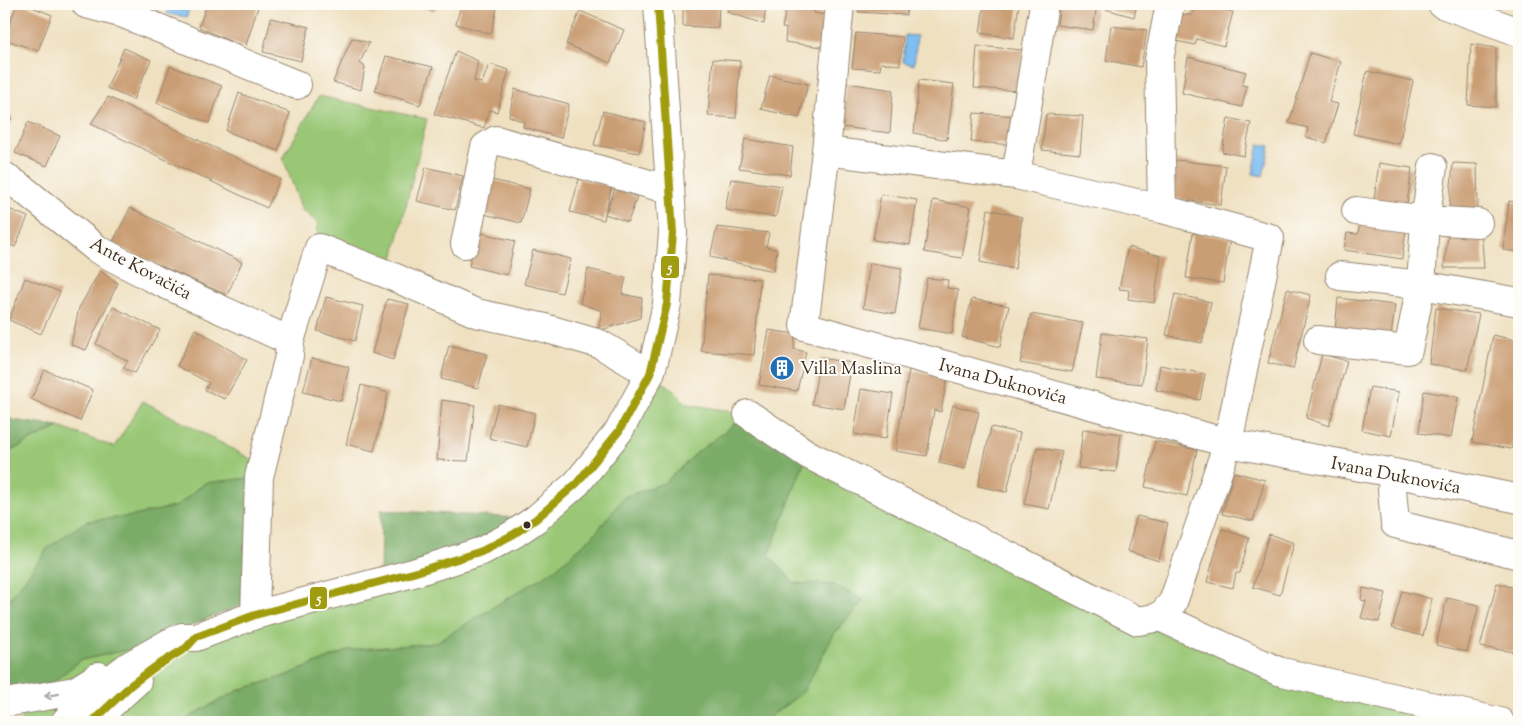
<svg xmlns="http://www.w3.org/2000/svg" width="1523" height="726" viewBox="0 0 1523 726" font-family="'Sorts Mill Goudy',serif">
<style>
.green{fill:#99c776;stroke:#6a784a}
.forest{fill:#7aac67;stroke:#5a6b42}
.water{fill:#7ebef2;stroke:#5c7488}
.building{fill:#ca9e74}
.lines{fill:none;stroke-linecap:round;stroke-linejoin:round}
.minor-casing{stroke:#95856f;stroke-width:30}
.minor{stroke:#fff;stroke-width:28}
.bus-1-casing{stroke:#fdfcf7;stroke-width:11}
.bus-1{stroke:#a09c10;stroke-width:8}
.oneway{stroke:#a79f9a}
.bus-dot{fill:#3b2a1e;stroke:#fdfcf7;stroke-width:2}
.labels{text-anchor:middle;stroke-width:4;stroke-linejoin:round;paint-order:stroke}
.street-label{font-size:18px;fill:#3b2a1e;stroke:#fdfcf7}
.poi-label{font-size:18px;fill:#3b2a1e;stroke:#fdfcf7;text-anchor:start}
.line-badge{stroke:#fdfcf7;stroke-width:2}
.badge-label{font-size:14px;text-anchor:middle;font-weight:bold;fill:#fff}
</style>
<rect width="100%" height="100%" fill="#fdfcf7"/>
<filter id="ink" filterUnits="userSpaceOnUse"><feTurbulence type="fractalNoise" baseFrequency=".02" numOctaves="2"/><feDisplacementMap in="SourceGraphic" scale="10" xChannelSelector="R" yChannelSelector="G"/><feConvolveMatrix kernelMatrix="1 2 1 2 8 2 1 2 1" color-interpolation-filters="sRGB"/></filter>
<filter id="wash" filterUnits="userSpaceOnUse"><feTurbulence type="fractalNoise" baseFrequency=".0096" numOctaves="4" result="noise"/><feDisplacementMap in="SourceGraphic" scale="20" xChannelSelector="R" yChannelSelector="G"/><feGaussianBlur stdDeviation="1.12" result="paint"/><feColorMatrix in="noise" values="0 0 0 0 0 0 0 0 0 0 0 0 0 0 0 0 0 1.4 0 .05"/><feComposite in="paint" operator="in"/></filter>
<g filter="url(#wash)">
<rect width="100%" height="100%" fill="#efe0c0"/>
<path class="green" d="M319 96 427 119 389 275 319 248 317 222 302 210 283 158Z
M650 374 670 387 687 404 748 414 699 451 664 483 624 497 593 536 554 570 435 643 349 650 288 675 237 691 196 713 183 722H20L23 715 4 706 50 684 81 660 135 648 536 519Z
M143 401 262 465 259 477 205 483 177 506 134 516 48 548 4 607V454L59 427 114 447Z
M807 454 1278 671 1500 722H763L803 692 834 634 864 600 834 586 794 583 769 555Z"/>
<path class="forest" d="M748 414 807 454 769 555 794 583 834 585 864 600 834 634 803 692 763 722H183L196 713 237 691 288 675 349 650 435 643 554 570 593 536 624 497 664 483 699 451Z
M4 415 13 420 59 427 4 454Z
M259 477 254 600 135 648 81 660 50 684 4 693V607L48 548 86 521 134 516 177 506 205 483Z
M381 510 536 519 380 582Z"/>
<path class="water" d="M169 4 189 6 187 17 167 14Z
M905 35 917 36 914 65 903 62Z
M1259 144 1270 146 1263 176 1253 174Z"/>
<g id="blocks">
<path class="building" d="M17 4H24L52 15 38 51 4 39Z
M207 4H250L258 7 245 48 199 27Z
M412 4H436L434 11Z
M461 4H498L491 34 456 24Z
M683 4H719L718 28 683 26Z
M728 4H766L764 24 727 12Z
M787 4H815L814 13 827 15 822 47 785 42 786 28H782Z
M859 4H907L906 15 858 12Z
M984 4H1019L1014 38 980 33Z
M1060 4H1097L1093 30 1057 25Z
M1106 4H1137L1134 17 1105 9Z
M1195 4 1233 12 1224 46 1197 39 1195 45 1171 40 1177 14 1192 15Z
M580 11 624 30 610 63 566 44Z
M271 18 309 27 301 61 263 52Z
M1111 26 1147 30 1141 67 1106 60Z
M856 33 903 37 900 65 881 63 880 70 852 68Z
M352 38 369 43 360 63 365 67 361 90 333 82Z
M1471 44 1496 48V107L1468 105Z
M977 46 1023 50 1020 91 974 88Z
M124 48 151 60 133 100 107 88Z
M456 51 478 61 474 81 482 83 489 64 509 70 497 112 490 110 484 128 434 114Z
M1310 53 1341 62 1329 102 1338 104 1326 143 1306 137 1308 128 1289 123Z
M386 56 433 67 420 105 375 91Z
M1188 57 1246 72 1242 85 1247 86 1242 107 1182 93Z
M713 59 740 61 736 118 708 116Z
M170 66 222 86 209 123 157 103Z
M1367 71 1413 81 1399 144 1353 134Z
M770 75 808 84 799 118 761 109Z
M919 80 954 84 947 140 914 133Z
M847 83 893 90 890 133 842 127Z
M1519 88V104L1514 102Z
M515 89 569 104 561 138 523 127 524 122 509 116Z
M239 93 290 113 278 151 226 131Z
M108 97 280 179 267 208 91 124Z
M603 111 646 122 639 153 594 145Z
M4 113 12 117 4 137Z
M974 113 1017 116 1015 145 971 142Z
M1046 114 1083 116 1080 154 1042 150Z
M1228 118 1251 123 1244 156 1222 152Z
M28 122 60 136 47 166 15 153Z
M745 139 793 147 790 175 739 168Z
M1176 160 1226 166 1221 205 1170 198Z
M1379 163 1412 168 1407 203 1374 199Z
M1453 163 1477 164 1478 211 1449 209Z
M426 167 463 176 455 210 417 201Z
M579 179 612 186 605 214 615 189 637 197 628 222 605 214 604 220 570 212Z
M731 179 782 186 776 217 725 210Z
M492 180 530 189 521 223 484 214Z
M881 194 917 200 910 245 873 240Z
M933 200 971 207 962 258 924 252Z
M1509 201 1519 203V252L1503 250Z
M4 207 28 217 15 247 4 243Z
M130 208 242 262 227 295 112 244Z
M988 209 1022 217 1015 269 980 262Z
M1360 222 1406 229 1402 259 1344 250 1347 233 1358 234Z
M717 227 769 233 766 247 777 250 774 271 710 257Z
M1449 227 1481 228 1484 268H1444Z
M477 232 515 241 507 275 469 266Z
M1193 233 1230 238 1223 283 1186 278Z
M1128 247 1161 256 1154 303 1128 299 1129 290 1119 289Z
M533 250 571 259 562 293 524 284Z
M870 263 902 268 895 314 863 308Z
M588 269 626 278 622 294 642 298 640 318 598 331 602 311 580 303Z
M100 271 118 283 86 350 71 345 79 308Z
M708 275 760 279 754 355 701 351Z
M25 278 60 292 41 334 9 320Z
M927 278 948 280 947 288 958 290 952 334 918 328Z
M1287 289 1311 295 1293 369 1268 363Z
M1175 294 1211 302 1202 343 1166 335Z
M326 297 363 306 355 341 317 331Z
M1338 298 1395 305 1391 337 1335 331Z
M387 299 409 304 393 360 372 353Z
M972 299 1009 306 1000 347 962 337Z
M113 307 160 330 135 373 123 368 128 361 96 344Z
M1436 308 1479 314 1467 370 1429 364Z
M1031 314 1083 323 1072 372 1020 363Z
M195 329 247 360 225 399 205 390 209 383 177 366Z
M769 330 795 334 794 349 806 352 797 391 759 385Z
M1102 333 1148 339 1142 384 1096 379Z
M1493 335 1519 341V415L1511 449 1472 442Z
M449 345 487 354 478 388 441 379Z
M1322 354 1347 361 1329 426 1306 418Z
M312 358 349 367 341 401 303 392Z
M820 358 852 363 844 409 812 404Z
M1160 365 1205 374 1200 400 1156 390Z
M45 370 93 390 80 421 31 399Z
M909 370 947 378 941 412 934 410 927 456 895 451Z
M361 385 388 393 374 451 346 444Z
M1370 387 1399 392 1391 436 1362 430Z
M861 389 893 394 886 439 854 434Z
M1424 391 1458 397 1451 438 1419 433Z
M442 400 475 405 468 461 437 460Z
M498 404 535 413 527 447 489 438Z
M953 405 979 412 965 469 939 463Z
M991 427 1020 433 1007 492 978 486Z
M1083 429 1121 434 1116 472 1078 468Z
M1155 441 1197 450 1187 496 1145 487Z
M1037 447 1062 452 1049 509 1024 504Z
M1234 472 1265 480 1253 521 1222 514Z
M1137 516 1168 523 1159 561 1127 551Z
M1222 529 1249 538 1240 573H1236L1233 588 1207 582Z
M1269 534 1294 543 1280 595 1253 587Z
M1497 583 1519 589V634L1515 652 1480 647Z
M1363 588 1386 593 1379 622 1361 618 1366 601 1361 600Z
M1402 591 1432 599 1423 636 1392 628Z
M1447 598 1479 605 1467 652 1436 645Z"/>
</g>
</g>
<g filter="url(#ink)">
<use href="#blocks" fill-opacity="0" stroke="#95856f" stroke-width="1"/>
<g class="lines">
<defs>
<path id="minor" d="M86 4 124 14 297 85
M840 4 826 151 804 326 1228 443 1394 473 1519 499
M1442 4 1519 32
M1016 175 1044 4
M4 176 23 189 97 249 156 280 290 341
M1162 209 1159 60 1170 4
M1356 211 1425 220 1478 223
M465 244 485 147 496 140 670 190
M1340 276 1421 285 1519 302
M1318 340 1408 350 1421 285 1425 220 1433 167
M748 414 807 454 1138 621 1160 617 1173 602 1228 443 1270 238 1162 209 1016 175 826 151
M1394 473 1392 489 1395 524 1519 555
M255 615 259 477 289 356 290 341 319 248 389 275 476 313 541 327 600 344 650 374
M1160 617 1278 671 1500 722
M11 702 75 691 99 676
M65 722 78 707 101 687 127 667 169 643 182 637H196L255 615 413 573 482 551 514 534 536 519 577 483 619 431 650 374 655 357 667 304 673 233 658 4
M92 722 137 681"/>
</defs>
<use href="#minor" class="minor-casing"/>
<use href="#minor" class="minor"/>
<defs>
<path id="bus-1" d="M92 722 131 685 155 667 186 648 196 637 255 615 413 573 482 551 514 534 536 519 577 483 619 431 650 374 667 304 673 233 658 4"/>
</defs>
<use href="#bus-1" class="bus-1-casing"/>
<use href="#bus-1" class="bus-1"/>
</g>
<defs><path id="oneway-shaft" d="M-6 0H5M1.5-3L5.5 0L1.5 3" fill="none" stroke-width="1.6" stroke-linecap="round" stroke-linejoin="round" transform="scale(1.25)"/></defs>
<use class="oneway" href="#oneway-shaft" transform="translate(52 695) rotate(170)"/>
</g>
<defs>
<symbol id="building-disc" viewBox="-11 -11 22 22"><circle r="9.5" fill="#1f6fb2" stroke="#fdfcf7"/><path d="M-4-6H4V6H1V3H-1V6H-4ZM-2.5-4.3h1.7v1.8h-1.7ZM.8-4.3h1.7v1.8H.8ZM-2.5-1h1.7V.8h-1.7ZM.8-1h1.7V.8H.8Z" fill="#fff"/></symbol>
</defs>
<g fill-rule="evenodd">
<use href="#building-disc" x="768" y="354" width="28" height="28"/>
</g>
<circle class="bus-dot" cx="527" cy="525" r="4.5"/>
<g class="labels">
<g class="street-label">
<text transform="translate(141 268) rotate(28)" y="6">Ante Kovačića</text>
<text transform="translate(1003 381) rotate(15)" y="6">Ivana Duknovića</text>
<text transform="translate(1396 475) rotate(11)" y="6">Ivana Duknovića</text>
</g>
<g class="poi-label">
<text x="800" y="374">Villa Maslina</text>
</g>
</g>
<g class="line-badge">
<rect x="660" y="255" width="20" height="24" rx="5" fill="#a09c10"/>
<rect x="309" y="586" width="19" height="24" rx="5" fill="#a09c10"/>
</g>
<g class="badge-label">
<text x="670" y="272">5</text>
<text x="319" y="603">5</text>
</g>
<rect width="1523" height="726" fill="none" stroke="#fdfcf7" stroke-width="20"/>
</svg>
